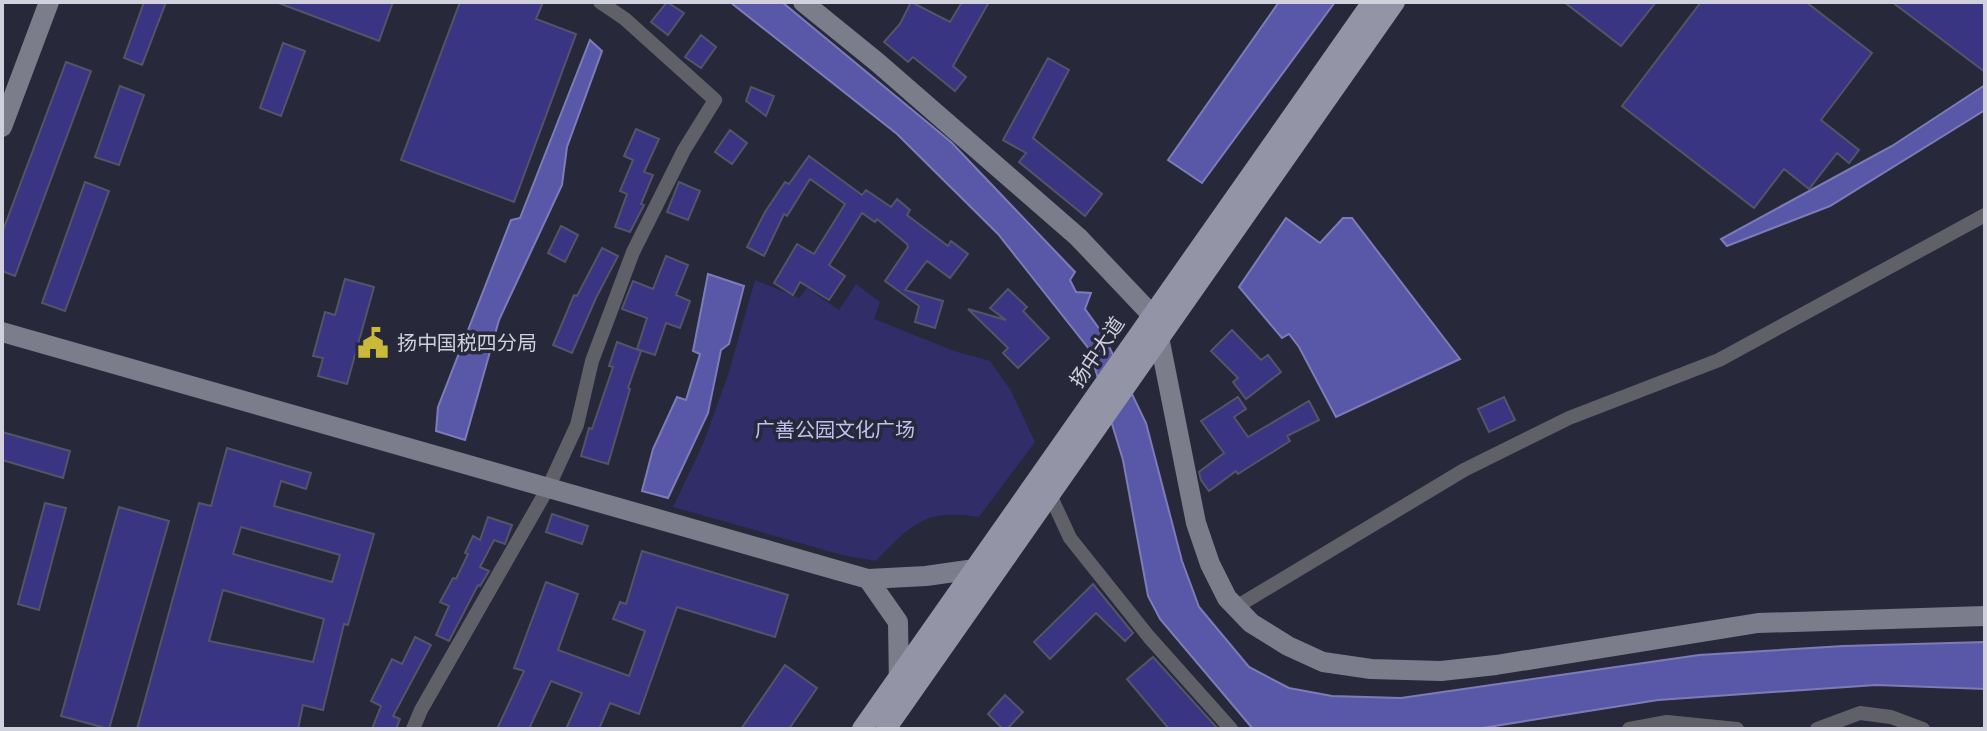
<svg xmlns="http://www.w3.org/2000/svg" width="1987" height="731" viewBox="0 0 1987 731" font-family="'Noto Sans','Noto Sans SC',sans-serif">
<style>
.green{fill:#302d68}
.water{fill:#5958a8;stroke:#7d7cb8;stroke-width:2}
.building{fill:#3a3583;stroke:#535467;stroke-width:2;fill-rule:evenodd}
.lines{fill:none;stroke-linecap:round;stroke-linejoin:round}
.street{stroke:#5f6068;stroke-width:14}
.secondary{stroke:#7c7d8b;stroke-width:20}
.primary{stroke:#9394a6;stroke-width:20}
.labels{text-anchor:middle;stroke-width:7;stroke-linejoin:round;paint-order:stroke}
.poi-label{font-size:20px;fill:#d0d1dc;stroke:#272839;text-anchor:start}
.street-label{font-size:20px;fill:#d0d1dc;stroke:#272839}
.park-label{font-size:20px;fill:#bfc2ee;stroke:#272839}
</style>
<rect width="100%" height="100%" fill="#272839"/>
<path class="green" d="M755 280 799 298 807 288 839 310 856 284 880 302 874 319 954 351 990 361 1010 389 1035 442 979 517C925 508 912 524 876 561L842 555 673 507 703 444 728 375Z"/>
<path class="water" d="M730 2H782L951 142 1075 272 1070 280 1076 292 1091 293 1085 309 1103 334 1146 423 1182 561 1199 607 1249 667 1289 688 1332 696 1401 698 1699 655 1843 646 1985 642V689L1876 685 1658 700 1476 729H1253L1160 619 1148 596 1123 460 1089 349 998 234 897 134Z
M1279 2H1335L1202 183 1168 160Z
M590 40 602 51 567 147 562 185 499 320 465 440 436 431 438 407 511 220 520 218Z
M1985 85V110L1830 206 1727 246 1721 239 1892 146Z
M1286 218 1320 243 1343 218H1352L1460 359 1336 417 1299 347 1289 334 1282 338 1239 287Z
M708 274 744 286 729 344 721 350 708 413 668 498 642 491 653 449 677 397 686 400 700 354 693 351Z"/>
<path class="building" d="M144 2H166L142 65 124 58Z
M276 2H393L379 41Z
M460 2H543L536 19 576 34 514 202 401 160Z
M667 2 684 13 668 35 651 22Z
M911 2 950 22 962 2H989L953 66 966 77 955 91 913 57 908 62 884 42 900 24Z
M1564 2H1656L1621 46Z
M1701 2H1806L1872 53 1821 120 1859 150 1849 163 1837 153 1809 189 1784 169 1754 208 1622 106Z
M1892 2H1985V72Z
M701 35 716 47 701 68 685 57Z
M283 43 305 51 281 116 260 108Z
M1048 58 1069 70 1033 138 1102 194 1085 216 1019 162 1026 153 1003 140Z
M66 62 91 71 15 276 2 271V233Z
M120 86 144 95 119 165 95 157Z
M751 87 774 96 766 116 746 101Z
M636 129 659 139 644 172 653 175 641 204 644 205 630 232 615 227 627 194 620 191 633 160 624 156Z
M730 130 747 143 732 164 715 152Z
M809 156 862 195 866 190 891 207 897 199 910 210 907 215 948 246 951 241 968 254 950 278 927 261 905 290 943 301 935 328 915 322 919 306 885 281 908 247 907 244 877 219 875 222 862 213 829 265 845 276 829 300 800 282 793 295 774 283 797 244 814 254 845 204 810 179 787 216 784 214 764 256 747 247 765 212 785 182 789 184Z
M85 182 109 191 65 311 42 303Z
M679 182 700 191 688 220 667 212Z
M561 226 578 235 565 262 548 253Z
M602 248 618 256 596 298 572 353 553 345 574 295 577 296Z
M666 256 688 265 676 295 690 301 680 328 666 323 655 355 637 349 647 318 622 309 633 281 653 289Z
M345 279 374 287 347 384 318 376 323 358 313 356 325 312 335 315Z
M1008 289 1027 307 1023 311 1049 338 1018 368 1003 353 1008 348 968 309 1006 320 990 308Z
M1232 330 1261 360 1268 355 1281 372 1246 399 1233 382 1238 378 1211 351Z
M617 342 641 351 628 388 630 389 608 464 581 456 589 428 592 429 613 367 609 366Z
M1238 397 1246 409 1234 417 1248 437 1309 401 1319 420 1287 436 1290 441 1238 474 1236 471 1209 491 1201 480 1199 472 1224 453 1201 421Z
M1504 397 1515 420 1489 432 1478 409Z
M2 432 70 451 63 478 2 460Z
M227 448 311 473 306 489 281 481 274 506 374 534 348 625 344 624 323 710 303 705 298 729H137L199 503 211 506ZM241 527 340 555 332 582 233 554ZM223 590 324 619 313 662 209 641Z
M45 503 66 508 39 610 18 604Z
M119 507 169 521 109 729 61 716Z
M552 514 588 526 582 544 546 532Z
M488 517 512 525 505 544 494 540 480 567 489 571 480 586 478 585 449 641 436 635 449 606 440 602 453 578 456 579 468 554 465 553 473 536 480 540Z
M642 551 788 595 775 637 677 607 639 714 610 703 599 729H566L582 693 551 681 529 729H497L524 671 514 668 546 582 578 594 558 650 629 676 645 631 613 619 620 602 626 604Z
M1093 584 1133 633 1125 641 1096 613 1050 659 1034 642Z
M415 637 431 645 393 716 400 719 396 729H372L381 706 371 701 392 659 402 664Z
M1153 657 1218 729H1169L1127 679Z
M785 665 817 688 789 729H741Z
M1005 695 1023 712 1007 729H1003L988 714Z"/>
<g class="lines">
<path class="street" d="M1051 497 1070 538 1149 637 1231 729
M1236 607 1464 470 1569 418 1719 360 1985 215
M413 729 421 710 548 488 577 425 592 361 633 252 684 150 715 100 625 19 600 2
M1629 729 1667 722 1737 729
M1817 729 1860 713 1891 717 1923 729"/>
<path class="secondary" d="M803 2 877 62 1078 237 1151 314 1159 337 1196 523 1210 564 1227 598 1251 623 1288 646 1323 662 1371 669 1441 671 1496 665 1758 623 1985 616
M2 127 49 2
M2 332 868 579 926 576 975 569
M868 579 898 622 899 686"/>
<path class="primary" d="M862 729 1372 2
M886 729 1395 2"/>
</g>
<defs>
<symbol id="civic-bare" viewBox="-9 -9 18 18"><path d="M-.6-6.5H3V-4.5H.6V-3L4-1V1h2V6H-6V1h2V-1L-.6-3ZM-1.2 2.5V6h2.4V2.5Z" fill="#cbba39" stroke="#272839" stroke-width="2.5" paint-order="stroke"/></symbol>
</defs>
<g fill-rule="evenodd">
<use href="#civic-bare" x="351" y="321" width="44" height="44"/>
</g>
<g class="labels">
<g class="poi-label">
<text x="397" y="350">扬中国税四分局</text>
</g>
<g class="street-label">
<text transform="translate(1097 352) rotate(-56)" y="7">扬中大道</text>
</g>
<g class="park-label">
<text x="835" y="437">广善公园文化广场</text>
</g>
</g>
<rect width="1987" height="731" fill="none" stroke="#d0d1dc" stroke-width="8"/>
</svg>
